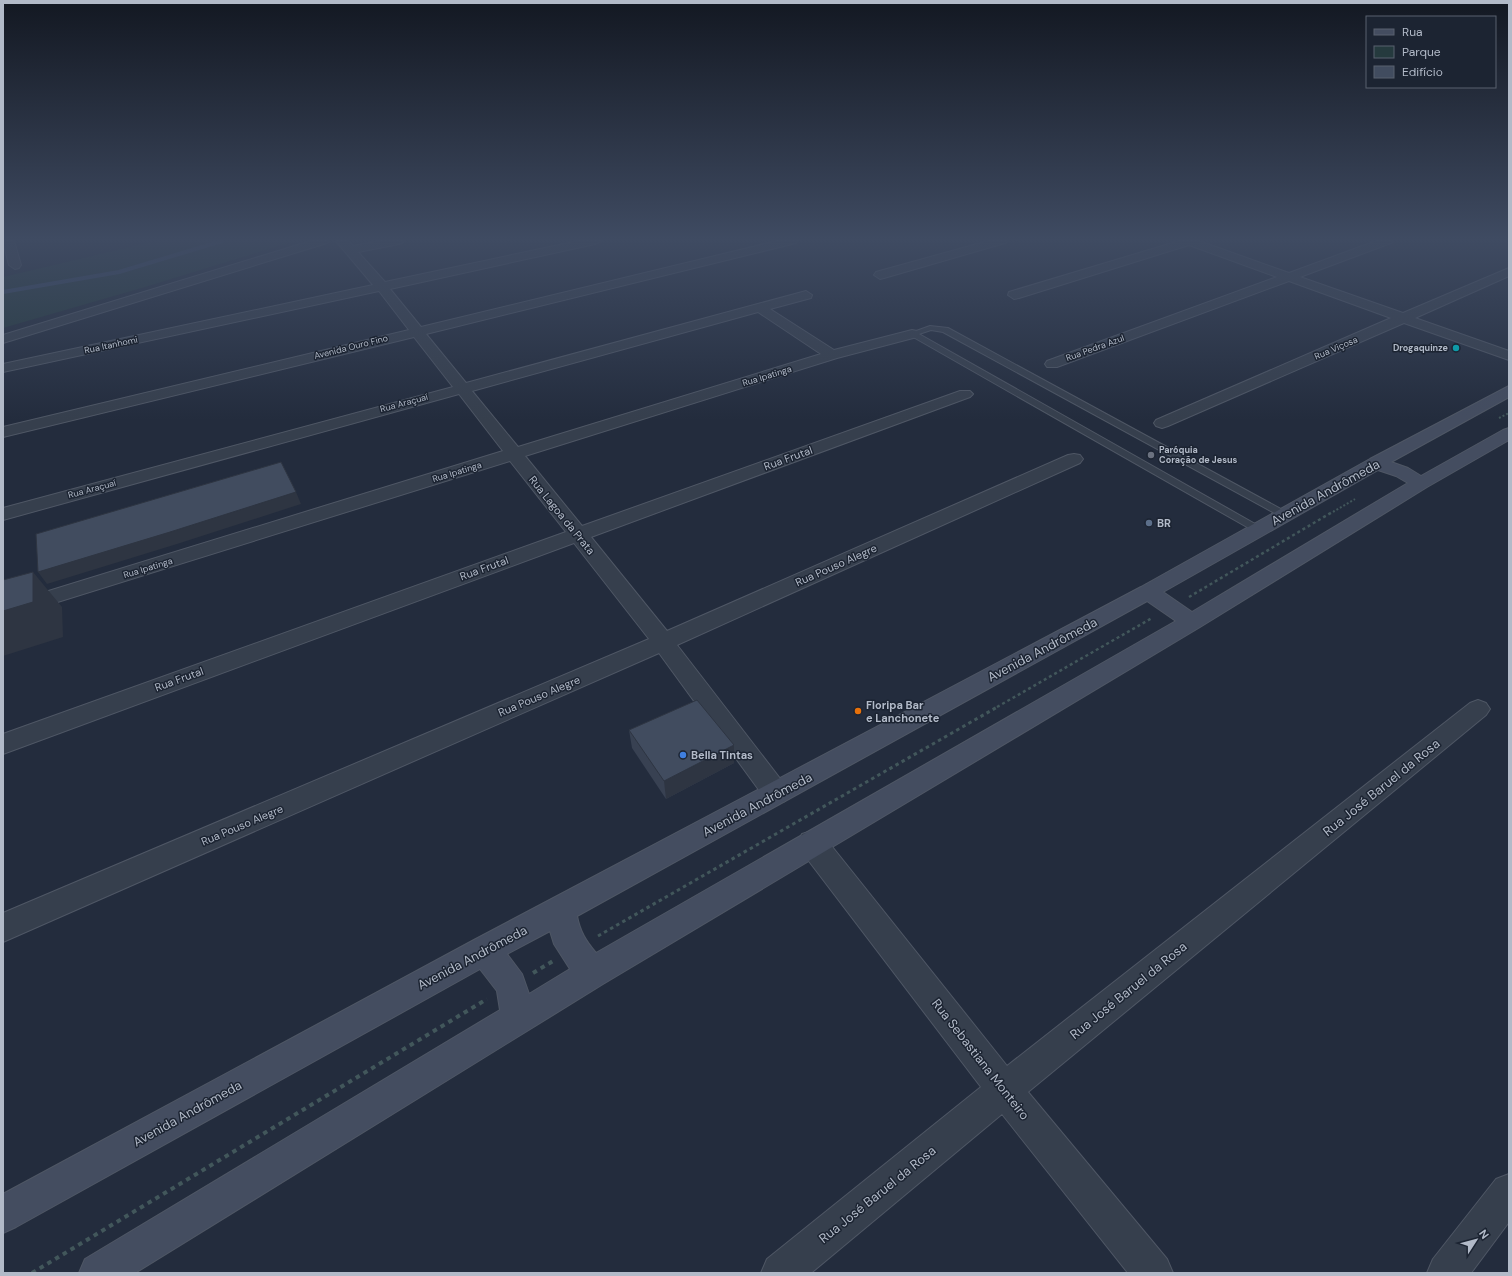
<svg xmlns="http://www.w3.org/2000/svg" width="1512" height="1276" viewBox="0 0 1512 1276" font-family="'DM Sans',sans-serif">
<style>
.green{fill:#253a3e}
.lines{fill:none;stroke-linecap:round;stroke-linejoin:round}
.stream{stroke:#384967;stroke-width:4}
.service-casing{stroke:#4f5765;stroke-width:2}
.minor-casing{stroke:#4f5765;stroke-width:2}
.tertiary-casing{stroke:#4f5765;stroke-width:2}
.secondary-casing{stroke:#4f5765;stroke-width:2}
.path-far3{stroke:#42575b;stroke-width:2;stroke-dasharray:2 2;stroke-linecap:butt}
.path-far2{stroke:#42575b;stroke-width:2.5;stroke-dasharray:3 3;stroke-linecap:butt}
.path-far1{stroke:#42575b;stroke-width:3;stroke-dasharray:3.5 3.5;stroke-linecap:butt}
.path{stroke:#42575b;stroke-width:4;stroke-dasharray:4.5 4.5;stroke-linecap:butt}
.service{fill:#363f4d;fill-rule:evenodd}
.minor{fill:#363f4d;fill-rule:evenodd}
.tertiary{fill:#363f4d;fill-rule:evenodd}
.secondary{fill:#444d60;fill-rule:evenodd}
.wall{fill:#384152}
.shaded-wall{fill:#2e3542}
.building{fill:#414c5f;stroke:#2e3542}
.culture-dot{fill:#0f9aa8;stroke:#1c2432;stroke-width:1.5}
.worship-dot{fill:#6b7280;stroke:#1c2432;stroke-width:1.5}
.service-dot{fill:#5c6f8a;stroke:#1c2432;stroke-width:1.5}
.food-dot{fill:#e8710a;stroke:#1c2432;stroke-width:1.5}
.shop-dot{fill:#3f7fe0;stroke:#1c2432;stroke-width:1.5}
.labels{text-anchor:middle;stroke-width:3;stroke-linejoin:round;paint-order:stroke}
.far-street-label{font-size:9px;fill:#b2bac8;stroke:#1c2432}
.far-poi-label{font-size:9px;font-weight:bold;fill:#b2bac8;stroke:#1c2432;text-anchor:end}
.street-label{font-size:11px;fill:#b2bac8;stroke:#1c2432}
.poi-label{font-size:11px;font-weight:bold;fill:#b2bac8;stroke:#1c2432;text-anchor:start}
.near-street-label{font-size:13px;fill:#b2bac8;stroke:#1c2432}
</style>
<rect width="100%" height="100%" fill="#232c3d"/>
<path class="green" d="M156 241H295L145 287 3 328V277Z"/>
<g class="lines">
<path class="stream" d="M3 292 119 272 222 241"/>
<defs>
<path id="service" d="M930 326 948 328 1290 514 1288 516H1280L943 332 931 330 919 334 1264 529 1258 532 1254 531 908 334Z"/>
<path id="minor" d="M3 241H14L21 265 19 268 15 269 9 265Z
M336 241H348L353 246 380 241H405L399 244 358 252 385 282 578 241H601L595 244 390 289 421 327 777 241H798L796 243 426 334 466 383 806 291 812 295 811 298 770 309 834 350 912 330 917 331 919 334 917 337 837 358 525 456 582 526 960 391H970L973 394 970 397 591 537 667 631 1068 455 1074 454 1080 455 1083 459 1080 463 677 645 785 785 789 793 785 801 776 804 767 801 659 653 3 942V913L649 639 574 543 3 754V734L566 532 510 461 3 619V605L503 451 459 394 3 520V508L453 387 414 337 3 437V427L409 330 379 291 3 372V364L373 285ZM758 312 821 354 518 447 472 391Z
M988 241H1007L1005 243 884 278 880 279 874 275 876 272Z
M1179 241H1199L1289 273 1376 241H1393L1391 243 1300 277 1403 313 1509 268V276L1415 318 1509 351V360L1404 323 1168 426 1162 428 1156 426 1154 423 1156 420 1391 318 1289 281 1057 367H1047L1045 364 1047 361 1277 277 1189 245 1019 298 1014 299 1008 295 1009 292Z
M1478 700 1486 703 1490 709 1486 715 1028 1092 1167 1259 1173 1273H1128L1002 1114 811 1273H761L767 1259 981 1087 802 852 798 843 802 834 812 831 822 834 1007 1066 1470 703Z
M1509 1174V1222L1471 1273H1427L1433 1259 1496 1179Z"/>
<path id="tertiary" d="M311 241H329L327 243 3 343V335Z"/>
<path id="secondary" d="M1509 386V397L1391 462 1408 468 1421 476 1503 430 1509 428V440L1427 487 1200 627 603 984 135 1273H79L85 1259 500 1010 497 991 480 969 16 1227 3 1233V1194L474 940 1141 587 1370 459ZM1378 470 1396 476 1408 483 1192 612 1163 592ZM1147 601 1176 621 596 953C586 941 580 932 577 916ZM550 931 554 944 570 969 529 994 522 974 507 954Z"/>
</defs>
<use href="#service" class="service-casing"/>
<use href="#minor" class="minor-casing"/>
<use href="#tertiary" class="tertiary-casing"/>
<use href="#secondary" class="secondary-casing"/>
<path class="path-far3" d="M1499 418 1509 413
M1333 512 1355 499"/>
<path class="path-far2" d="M1189 597 1334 511
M997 707 1152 618"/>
<path class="path-far1" d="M598 936 999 706"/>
<path class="path" d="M533 973 553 961
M32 1273 487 999"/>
<use href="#service" class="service"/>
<use href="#minor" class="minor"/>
<use href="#tertiary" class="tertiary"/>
<use href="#secondary" class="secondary"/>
</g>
<path class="wall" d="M629 730 734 745V763L666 799 632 748Z"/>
<path class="shaded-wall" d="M296 492 301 504 177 544 47 584 38 572Z
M33 572 62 607 63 637 3 656V611Z
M734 745V763L666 799 664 781Z"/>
<path class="building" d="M281 462 296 492 170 532 38 572 36 534Z
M33 572V602L3 611V580Z
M697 700 734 745 664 781 629 730Z"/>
<linearGradient id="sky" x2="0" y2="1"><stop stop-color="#131822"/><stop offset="0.57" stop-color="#3f4b62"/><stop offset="1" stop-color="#3f4b62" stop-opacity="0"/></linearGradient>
<rect width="1512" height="420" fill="url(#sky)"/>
<circle class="culture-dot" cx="1456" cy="348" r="4"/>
<circle class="worship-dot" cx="1151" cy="455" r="4"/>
<circle class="service-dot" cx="1149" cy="523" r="4"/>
<circle class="food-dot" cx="858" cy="711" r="4"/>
<circle class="shop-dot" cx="683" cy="755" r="4"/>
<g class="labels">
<g class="far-street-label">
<text transform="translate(111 345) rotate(-12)" y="3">Rua Itanhomi</text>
<text transform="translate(351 347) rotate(-14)" y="3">Avenida Ouro Fino</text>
<text transform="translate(1095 348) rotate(-20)" y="3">Rua Pedra Azul</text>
<text transform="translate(1336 348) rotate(-23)" y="3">Rua Viçosa</text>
<text transform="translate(767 376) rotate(-17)" y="3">Rua Ipatinga</text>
<text transform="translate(404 403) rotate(-15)" y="3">Rua Araçuaí</text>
<text transform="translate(457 472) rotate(-17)" y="3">Rua Ipatinga</text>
<text transform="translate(92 489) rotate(-15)" y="3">Rua Araçuaí</text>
<text transform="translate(148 568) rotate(-17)" y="3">Rua Ipatinga</text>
</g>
<g class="far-poi-label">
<text x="1448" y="351">Drogaquinze</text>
<text x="1159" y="453" text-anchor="start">Paróquia<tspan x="1159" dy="10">Coração de Jesus</tspan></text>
</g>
<g class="street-label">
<text transform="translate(788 458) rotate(-20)" y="4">Rua Frutal</text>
<text transform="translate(562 515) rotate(51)" y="4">Rua Lagoa da Prata</text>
<text transform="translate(836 565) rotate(-24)" y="4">Rua Pouso Alegre</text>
<text transform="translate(484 568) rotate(-20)" y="4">Rua Frutal</text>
<text transform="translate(179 679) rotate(-20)" y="4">Rua Frutal</text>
<text transform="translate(539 696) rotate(-23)" y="4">Rua Pouso Alegre</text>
<text transform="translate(242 825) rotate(-23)" y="4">Rua Pouso Alegre</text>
</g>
<g class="poi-label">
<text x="1157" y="527">BR</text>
<text x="866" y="709">Floripa Bar<tspan x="866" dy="13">e Lanchonete</tspan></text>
<text x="691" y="759">Bella Tintas</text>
</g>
<g class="near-street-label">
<text transform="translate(1325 492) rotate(-29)" y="5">Avenida Andrômeda</text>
<text transform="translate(1042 649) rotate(-28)" y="5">Avenida Andrômeda</text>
<text transform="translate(1381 787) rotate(-39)" y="5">Rua José Baruel da Rosa</text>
<text transform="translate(757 804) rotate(-28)" y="5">Avenida Andrômeda</text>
<text transform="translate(472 957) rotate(-28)" y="5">Avenida Andrômeda</text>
<text transform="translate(1128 990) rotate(-39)" y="5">Rua José Baruel da Rosa</text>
<text transform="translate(981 1059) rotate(52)" y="5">Rua Sebastiana Monteiro</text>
<text transform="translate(187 1113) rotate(-29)" y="5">Avenida Andrômeda</text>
<text transform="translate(877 1194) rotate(-39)" y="5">Rua José Baruel da Rosa</text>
</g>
</g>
<rect width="1512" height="1276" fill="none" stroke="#b2bac8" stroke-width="8"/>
<rect x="1366" y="16" width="130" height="72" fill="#1c2432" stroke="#58606e"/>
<rect x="1374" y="29" width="20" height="6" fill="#444d60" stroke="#58606e"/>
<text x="1402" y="36" font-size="12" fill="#b2bac8">Rua</text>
<rect x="1374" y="46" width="20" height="12" fill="#253a3e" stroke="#58606e"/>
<text x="1402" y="56" font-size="12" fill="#b2bac8">Parque</text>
<rect x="1374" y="66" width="20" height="12" fill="#414c5f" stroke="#58606e"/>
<text x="1402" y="76" font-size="12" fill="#b2bac8">Edifício</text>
<g transform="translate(1476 1240) rotate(54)" stroke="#1c2432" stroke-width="3" paint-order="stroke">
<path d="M0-3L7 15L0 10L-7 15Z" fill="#b2bac8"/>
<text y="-6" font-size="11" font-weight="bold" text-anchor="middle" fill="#b2bac8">N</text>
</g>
</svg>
